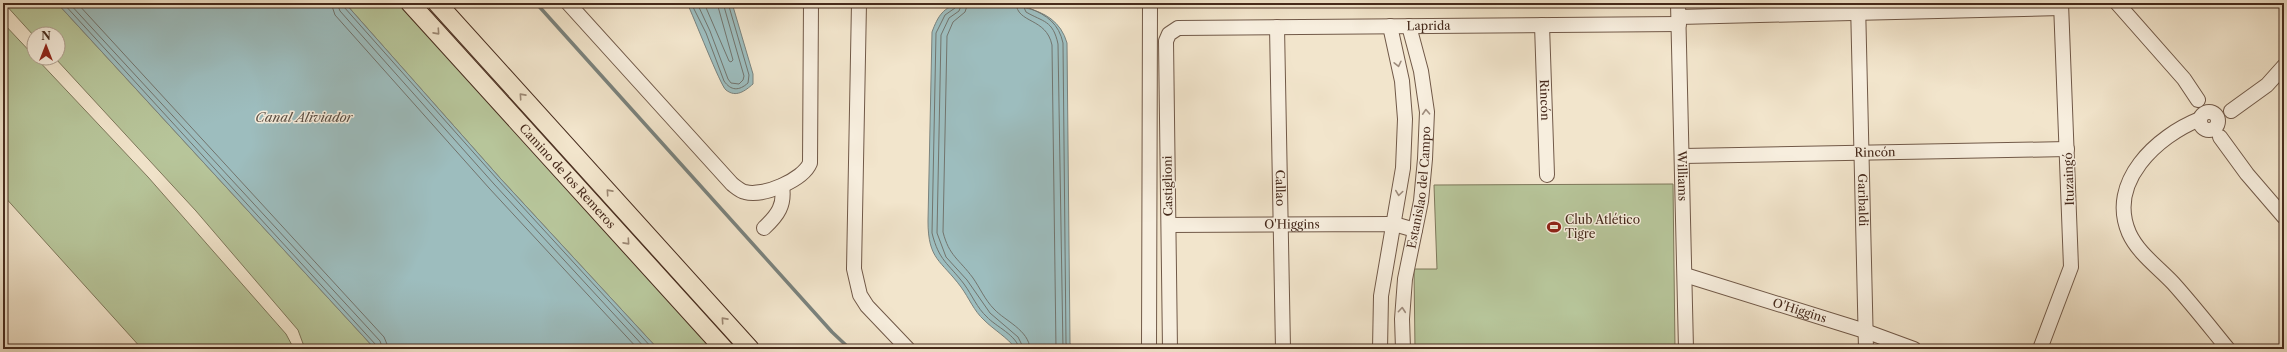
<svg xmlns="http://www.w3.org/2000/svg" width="2287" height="352" viewBox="0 0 2287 352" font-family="'Libre Caslon Text',serif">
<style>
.green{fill:#b7c59a;stroke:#7e785b}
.water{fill:#9dbdbe;stroke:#7a827d}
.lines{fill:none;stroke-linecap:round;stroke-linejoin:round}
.shore{stroke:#72746d;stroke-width:1}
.stream{stroke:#7a827d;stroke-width:3.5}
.minor-casing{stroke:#715948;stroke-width:16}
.major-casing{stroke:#462a1c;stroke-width:20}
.minor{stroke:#f7eede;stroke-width:14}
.major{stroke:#f2e5cc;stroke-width:18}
.oneway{stroke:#9c8874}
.oneway2{stroke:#9e8c7d}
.labels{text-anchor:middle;stroke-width:3;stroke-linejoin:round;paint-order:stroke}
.street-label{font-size:12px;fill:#462a1c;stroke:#f7eede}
.poi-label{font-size:12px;fill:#462a1c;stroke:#f7eede;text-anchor:start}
.water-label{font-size:13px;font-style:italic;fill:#5c4f44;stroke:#f7eede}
</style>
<rect width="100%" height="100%" fill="#f2e5cc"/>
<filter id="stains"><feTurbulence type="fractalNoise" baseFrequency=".005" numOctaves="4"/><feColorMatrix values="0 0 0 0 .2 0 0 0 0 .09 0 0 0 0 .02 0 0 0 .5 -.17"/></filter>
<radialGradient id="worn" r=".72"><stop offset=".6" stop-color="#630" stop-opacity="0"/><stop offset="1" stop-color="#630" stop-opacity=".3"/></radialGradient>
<path class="green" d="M4 3H57L375 349H305L298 330 196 211 55 58H58V34H34V36Z
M345 3H402L714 349H658L500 178Z
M3 23 148 177 286 334 294 349H142L3 195Z
M1673 184 1675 349H1415L1414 269H1437L1434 185Z"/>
<path class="water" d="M57 3H345L500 178 658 349H375Z
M687 3H732L753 74V84C745 91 736 98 726 90 721 87 693 15 687 3Z
M961 3C1001 5 1055 0 1067 43L1070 343 1072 349H1016C1007 337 994 330 984 320 974 311 969 298 961 287 941 260 928 260 928 221L932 32C938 16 943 7 961 3Z"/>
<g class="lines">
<path class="shore" d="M63 3 376 345 377 349
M69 3 380 341 383 349
M77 3 384 337 389 349
M331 3 335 15 489 188 638 349
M337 3 340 11 494 184 646 349
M342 3 344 7 498 180 653 349
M691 3 706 33 724 81C731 91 739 91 748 83L749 75 728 3
M697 3 710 31 728 79 731 83 739 84 743 80 744 76 723 3
M704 3 729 61 731 62 733 60 717 3
M957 3 955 8 945 15 936 33 932 233C939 261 948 263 964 284 972 295 977 308 987 317 995 326 1018 336 1019 349
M962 3 959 11 949 18 941 35 937 233 946 257 967 280 990 313 1018 337 1024 349
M968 3 965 12 953 22 947 36 943 232C949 256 959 259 973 278 980 288 985 300 994 309 1005 321 1029 330 1030 349
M1016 3C1017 24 1046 17 1052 45L1056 349
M1022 3 1026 12C1043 22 1053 20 1058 44L1063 349
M1027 3 1029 8C1047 15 1059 24 1063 43L1066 343 1068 349"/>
<path class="stream" d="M536 3 832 332 850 349"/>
<defs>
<g id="minor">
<path d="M568 3 732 184C736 187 740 191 745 192 763 197 803 180 810 163L811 3"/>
<path d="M859 3 854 269 860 295 867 306 908 349"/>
<path id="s1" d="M1678 3 1686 349"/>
<path id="s2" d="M1858 3 1866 349"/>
<path d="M2117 3 2184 79 2198 100"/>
<path d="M1679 17 2061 8"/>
<path id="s3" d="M1542 25 1547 175"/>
<path id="s4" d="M1277 27 1283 349"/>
<path d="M2231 111 2267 85 2284 66"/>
<circle cx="2209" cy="121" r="9"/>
<path d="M2200 119C2157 136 2107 182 2129 233 2138 253 2158 267 2173 283 2192 304 2210 327 2228 349"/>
<path d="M2220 137 2247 174 2284 217"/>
<path id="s5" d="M1683 156 2067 149"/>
<path id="s6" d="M1169 225 1394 224 1415 230"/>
<path d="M764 228C778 215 785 205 782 186"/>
<path id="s7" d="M1685 275 1865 331 1914 349"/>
<path d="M1149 349 1150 3"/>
<path id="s8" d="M1170 349 1166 41 1169 34 1178 28 1679 24"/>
<path d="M1380 349 1381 296 1403 168 1405 119 1402 81 1390 26"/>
<path id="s9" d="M1403 349 1402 319 1405 279 1421 201 1425 159 1427 112 1421 71 1409 26"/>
<path d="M2040 349 2071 267 2061 3"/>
</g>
<g id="major">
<path id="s10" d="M410 3 724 349"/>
<path d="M437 3 750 349"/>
</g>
</defs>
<use href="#minor" class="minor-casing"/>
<use href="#major" class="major-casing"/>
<use href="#minor" class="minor"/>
<use href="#major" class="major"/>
</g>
<defs><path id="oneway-chevron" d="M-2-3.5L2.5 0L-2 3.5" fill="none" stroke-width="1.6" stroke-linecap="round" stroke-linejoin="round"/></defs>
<g class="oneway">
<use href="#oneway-chevron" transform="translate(437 32) rotate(48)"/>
<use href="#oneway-chevron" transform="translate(522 96) rotate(-132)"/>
<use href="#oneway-chevron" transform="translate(609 192) rotate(-132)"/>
<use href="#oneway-chevron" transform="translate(627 242) rotate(48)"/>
<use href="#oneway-chevron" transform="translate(724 320) rotate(-132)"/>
</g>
<g class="oneway2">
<use href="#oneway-chevron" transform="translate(1398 64) rotate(77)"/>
<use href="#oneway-chevron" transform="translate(1426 112) rotate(-93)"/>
<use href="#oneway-chevron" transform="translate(1399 193) rotate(98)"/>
<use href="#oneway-chevron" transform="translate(1402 310) rotate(-85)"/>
</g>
<defs>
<symbol id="stadium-bare" viewBox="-9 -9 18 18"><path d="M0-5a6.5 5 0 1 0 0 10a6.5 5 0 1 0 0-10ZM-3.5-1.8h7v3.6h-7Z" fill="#8f2418" stroke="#f7eede" stroke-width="2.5" paint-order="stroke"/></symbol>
</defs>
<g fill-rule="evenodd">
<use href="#stadium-bare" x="1544" y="217" width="20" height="20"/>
</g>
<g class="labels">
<g class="street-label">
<text dy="4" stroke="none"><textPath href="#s8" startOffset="577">Laprida</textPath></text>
<text dy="4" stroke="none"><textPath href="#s3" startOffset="75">Rincón</textPath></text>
<text dy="4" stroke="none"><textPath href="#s5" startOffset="192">Rincón</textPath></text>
<text dy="4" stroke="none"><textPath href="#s10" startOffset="234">Camino de los Remeros</textPath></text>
<text dy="4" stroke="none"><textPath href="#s1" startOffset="173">Williams</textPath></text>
<text transform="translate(2069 179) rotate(-92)" y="4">Ituzaingó</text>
<text transform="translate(1168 186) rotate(-91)" y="4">Castiglioni</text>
<text dy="4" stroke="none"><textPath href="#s9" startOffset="163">Estanislao del Campo</textPath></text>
<text dy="4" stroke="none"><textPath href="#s4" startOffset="161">Callao</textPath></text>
<text dy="4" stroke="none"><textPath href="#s2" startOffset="197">Garibaldi</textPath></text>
<text dy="4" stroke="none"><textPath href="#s6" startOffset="123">O'Higgins</textPath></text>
<text dy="4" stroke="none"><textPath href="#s7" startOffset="120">O'Higgins</textPath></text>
</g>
<g class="poi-label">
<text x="1565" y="224">Club Atlético<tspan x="1565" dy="14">Tigre</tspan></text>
</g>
<g class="water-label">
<text x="304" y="122">Canal Aliviador</text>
</g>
</g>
<rect width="2287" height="352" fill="none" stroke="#f2e5cc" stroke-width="16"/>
<rect x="4" y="4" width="2279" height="344" fill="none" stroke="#462a1c" stroke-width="2"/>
<rect x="8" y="8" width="2271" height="336" fill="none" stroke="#462a1c"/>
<g transform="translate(46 46)"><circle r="19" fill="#f7eede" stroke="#b0a090"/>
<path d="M0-3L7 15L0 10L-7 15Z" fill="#8f2418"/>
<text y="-6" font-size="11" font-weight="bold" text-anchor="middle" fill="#462a1c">N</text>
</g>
<rect width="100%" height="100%" filter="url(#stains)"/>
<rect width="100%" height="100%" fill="url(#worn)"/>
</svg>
